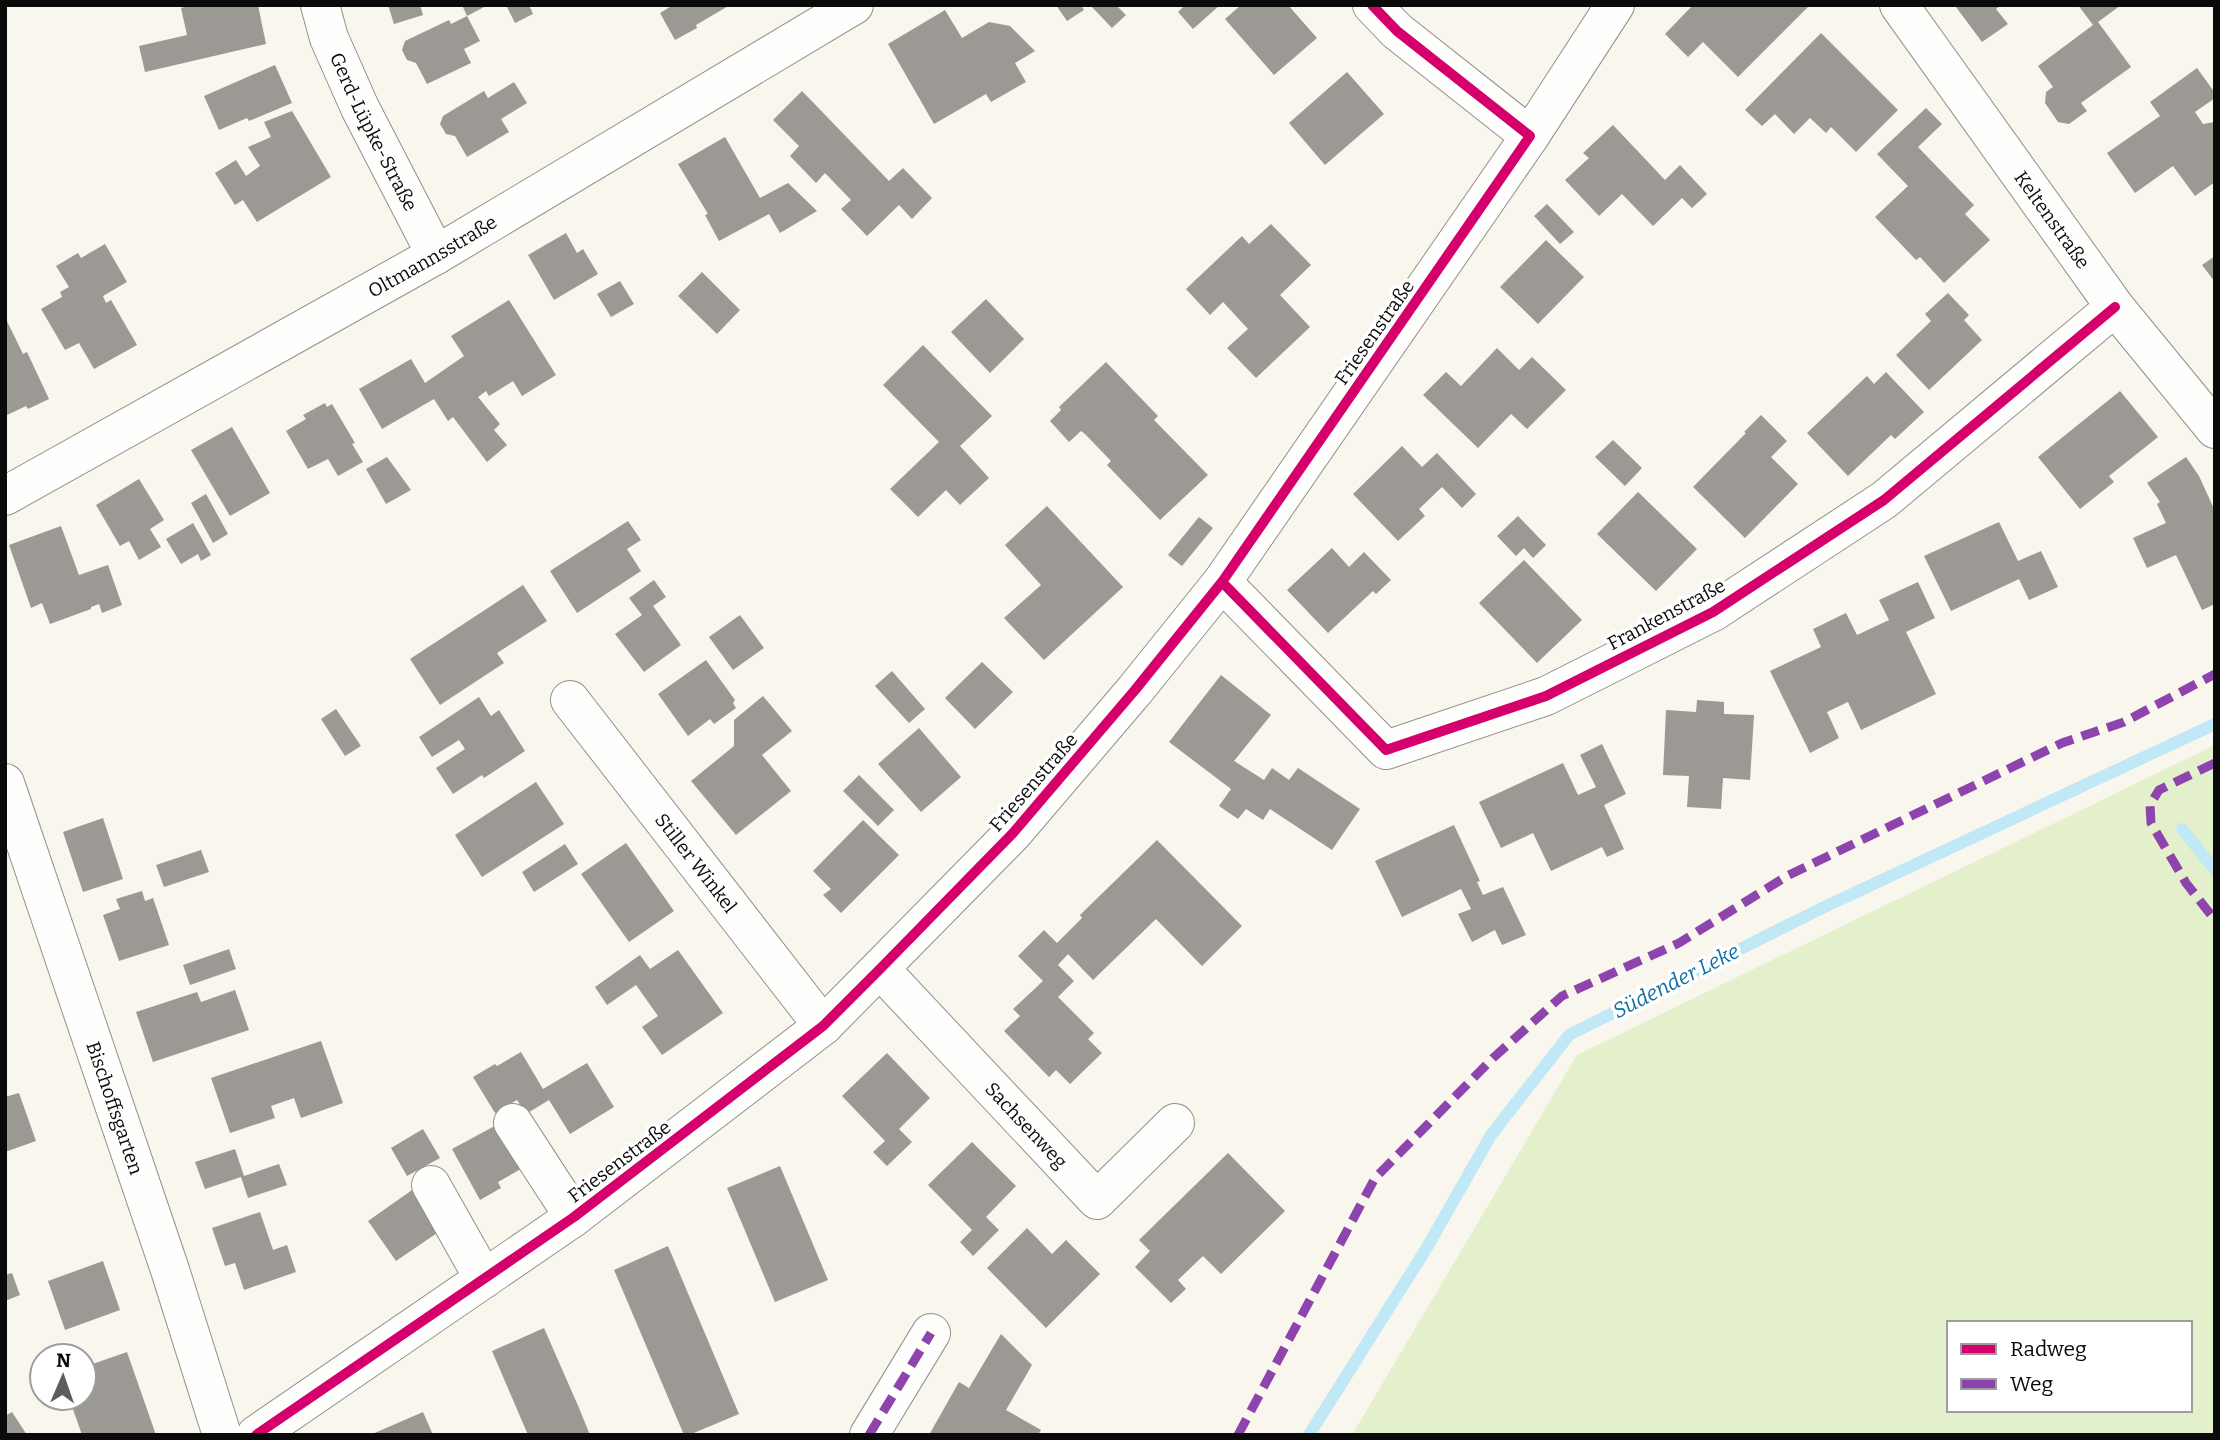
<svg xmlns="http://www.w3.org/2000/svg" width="2220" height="1440" viewBox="0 0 2220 1440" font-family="Bitter,serif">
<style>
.green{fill:#e4f0cb;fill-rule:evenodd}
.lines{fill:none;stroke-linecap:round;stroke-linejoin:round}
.stream{stroke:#c0e8f6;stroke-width:12}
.building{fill:#9c9893}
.minor-casing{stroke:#92908c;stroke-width:40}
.minor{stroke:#fefefc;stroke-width:38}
.quiet{stroke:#8e44ad;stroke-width:9;stroke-dasharray:18 9;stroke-linecap:butt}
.cycleway-casing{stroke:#fff;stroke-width:15}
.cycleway{stroke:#d6006c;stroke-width:10}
.labels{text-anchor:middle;stroke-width:7;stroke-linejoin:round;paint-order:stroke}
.street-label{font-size:19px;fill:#0a0a0a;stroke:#fff}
.water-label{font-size:21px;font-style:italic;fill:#0e6da1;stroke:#fff}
</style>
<rect width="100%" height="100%" fill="#f9f6ed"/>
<path class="green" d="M2215 745V1435H1352L1577 1055ZM1949 1323H2190V1410H1949Z"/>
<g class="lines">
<path class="stream" d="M2182 829 2215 870
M1309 1435 1426 1249 1491 1135 1569 1035 1820 909 2215 724"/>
</g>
<path class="building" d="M191 5H258L266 44 145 72 139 46 187 35 181 8Z
M388 5H420L423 15 394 24Z
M462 5H488L467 16Z
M506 5H529L533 14 515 23Z
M673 5H730L696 25 697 28 675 40 660 13Z
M1056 5H1081L1084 10 1067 21Z
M1090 5H1116L1126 15 1112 28Z
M1185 5H1220L1193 29 1178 12Z
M1241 5H1288L1317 38 1274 75 1225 19Z
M1693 5H1810L1738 77 1703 42 1688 57 1665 34Z
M1959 5H2001L1996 9 2008 24 1982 42 1956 7Z
M2078 5H2121L2098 22 2131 67 2081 103 2087 111 2069 124 2058 122 2045 103 2046 92 2053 87 2038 66 2093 25Z
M945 10 962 38 989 22 1010 26 1035 51 1015 63 1026 82 991 102 986 94 934 124 888 44Z
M467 16 480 41 464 49 471 63 427 84 416 63 407 60 402 50 405 41 449 20 451 24Z
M1821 33 1898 110 1856 152 1831 127 1826 133 1810 118 1794 134 1775 114 1762 126 1745 110Z
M275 65 292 103 249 121 247 118 219 130 204 96Z
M2197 68 2215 93V98L2195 112 2203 124 2215 122V182L2195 196 2173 166 2135 193 2107 153 2160 116 2150 102Z
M1347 72 1384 114 1325 165 1289 123Z
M514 82 527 103 501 119 509 132 467 157 455 136 446 134 440 124 443 116 484 91 488 98Z
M802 91 889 181 903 168 932 198 912 219 899 205 867 236 841 209 851 200 825 173 816 183 790 156 799 146 773 120Z
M1926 108 1942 124 1918 147 1974 205 1965 214 1990 240 1944 283 1920 257 1916 260 1875 217 1908 186 1877 154Z
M292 111 331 177 257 222 243 200 235 205 215 173 236 160 246 176 260 166 248 147 271 137 264 122Z
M1613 125 1665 180 1680 165 1707 194 1692 208 1682 198 1653 226 1622 194 1599 216 1565 180 1589 158 1583 153Z
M725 137 760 198 788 183 817 211 780 233 769 214 719 241 705 215 708 214 678 164Z
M1547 204 1574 232 1560 244 1534 216Z
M1271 224 1311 265 1280 295 1310 327 1256 378 1227 348 1248 329 1223 302 1210 315 1186 289 1242 236 1249 244Z
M566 233 577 253 583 249 598 274 554 300 528 255Z
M1546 240 1584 277 1538 324 1500 287Z
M105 244 127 282 103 296 106 303 111 300 137 345 94 369 79 343 65 350 41 309 62 297 60 292 69 287 56 266 78 253 81 258Z
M2215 256V282L2202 265Z
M702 272 740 310 717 334 678 296Z
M620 281 634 304 611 317 597 294Z
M1948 293 1969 315 1964 320 1982 340 1929 390 1896 355 1931 321 1925 314Z
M986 299 1024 339 990 373 951 332Z
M509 300 556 375 522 396 513 381 489 396 486 391 478 397 500 424 494 430 507 445 487 462 453 417 448 421 434 399 382 429 359 389 411 359 425 383 464 356 451 336Z
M5 317 23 354 27 352 49 399 28 409 26 406 5 416Z
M923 345 992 416 960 446 989 478 960 505 946 490 918 517 890 489 939 442 883 385Z
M1497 348 1519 370 1532 357 1566 390 1527 429 1511 414 1478 448 1423 395 1446 372 1461 386Z
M1106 362 1158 416 1154 420 1208 475 1160 520 1107 465 1111 461 1085 434 1081 431 1069 442 1050 421 1061 410 1059 407Z
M1886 372 1924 412 1895 439 1891 435 1848 476 1807 433 1867 376 1874 384Z
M2120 391 2158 437 2109 476 2114 482 2080 509 2038 457Z
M325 403 327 407 332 404 355 443 352 444 363 462 338 476 328 459 308 469 286 431 306 419 303 415Z
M1761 415 1787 441 1771 457 1798 484 1745 538 1693 487 1746 433 1744 432Z
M232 427 270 493 230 516 191 450Z
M1613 440 1642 468 1625 486 1595 457Z
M1402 446 1422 467 1437 453 1476 494 1462 508 1442 487 1419 509 1425 516 1398 541 1353 494Z
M387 457 411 490 386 504 366 469Z
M2186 457 2199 476 2215 511V604L2202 610 2176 555 2147 568 2133 538 2166 523 2157 504 2160 502 2147 483Z
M139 479 164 520 150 529 161 547 139 560 129 541 120 546 96 505Z
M1638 492 1697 549 1656 591 1597 534Z
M206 494 228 534 213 543 191 503Z
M1047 506 1123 587 1044 660 1004 618 1041 585 1005 545Z
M1518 516 1546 545 1533 558 1524 548 1516 556 1497 536Z
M1199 517 1213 528 1182 566 1168 555Z
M628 521 641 540 627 549 641 571 577 613 550 571Z
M1999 522 2018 561 2041 551 2058 587 2029 600 2019 579 1951 611 1924 556Z
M193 523 211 555 201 561 198 554 181 564 166 539Z
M61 526 79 575 108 565 122 605 102 613 99 604 91 607V609L50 624 42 603 31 608 9 545Z
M1332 548 1349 567 1364 552 1391 580 1376 594 1373 591 1328 633 1287 590Z
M1524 560 1582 620 1537 663 1479 603Z
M654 580 666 597 653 606 681 645 644 672 615 634 642 615 629 598Z
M1918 582 1935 618 1906 632 1936 694 1861 730 1848 702 1827 712 1839 738 1810 753 1770 671 1821 647 1813 629 1846 613 1857 635 1889 620 1879 600Z
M523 585 547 621 497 653 504 663 440 705 410 659Z
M740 615 764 648 733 670 709 637Z
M706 660 735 700 733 703 736 708 714 724 710 719 688 736 658 694Z
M982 662 1013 692 975 729 945 698Z
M892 671 925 709 909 723 875 686Z
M1221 675 1271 715 1234 761 1264 780 1272 768 1289 780 1298 768 1360 809 1332 850 1270 809 1263 820 1246 809 1238 819 1219 806 1231 789 1169 742Z
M763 696 792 731 762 755 791 791 736 835 691 781 734 746V720Z
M479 697 491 716 499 710 525 751 484 778 482 775 453 794 436 768 465 749 459 740 432 757 419 737Z
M1697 700 1724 702V714L1754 715 1750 780 1723 778 1721 809 1687 807 1689 776 1663 775 1666 710 1696 712Z
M336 709 361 746 345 756 321 719Z
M919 728 961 777 921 812 878 764Z
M1602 744 1626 794 1604 805 1624 849 1607 857 1602 847 1551 871 1533 833 1501 848 1479 802 1563 763 1578 795 1596 787 1580 755Z
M859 775 894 810 878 826 843 791Z
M536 782 564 824 482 877 455 835Z
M103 818 123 879 83 892 63 832Z
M863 820 899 855 841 913 823 895 831 889 813 871Z
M1454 825 1480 881 1477 882 1483 895 1503 887 1526 935 1502 945 1495 930 1472 942 1458 914 1471 909 1461 889 1402 917 1375 861Z
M1157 840 1242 926 1202 966 1156 919 1093 980 1068 954 1058 965 1074 981 1058 997 1094 1033 1088 1039 1102 1053 1070 1084 1056 1070 1049 1077 1004 1031 1020 1016 1013 1009 1043 981 1018 956 1044 930 1057 943 1082 918 1080 915Z
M626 843 674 911 629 942 581 874Z
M565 844 578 864 534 892 522 872Z
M201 850 209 872 164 887 156 865Z
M142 891 145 901 153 898 169 945 119 961 103 915 120 909 116 899Z
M229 949 236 969 190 985 183 965Z
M678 950 723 1013 662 1055 642 1027 658 1016 636 985 607 1005 595 987 640 955 650 969Z
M235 990 249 1030 153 1062 136 1012 197 992 201 1002Z
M321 1041 343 1103 301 1118 294 1098 271 1106 275 1118 230 1133 211 1078Z
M521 1052 543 1089 587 1063 614 1107 570 1134 549 1100 526 1114 517 1100 495 1113 473 1077 495 1064 497 1066Z
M887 1053 930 1098 899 1129 912 1142 887 1166 873 1152 885 1141 842 1096Z
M19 1093 36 1141 5 1152V1097Z
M502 1122 526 1166 498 1182 501 1188 480 1200 452 1149Z
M423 1129 440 1158 407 1176 391 1148Z
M972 1142 1016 1186 986 1217 999 1230 973 1256 960 1242 972 1230 928 1185Z
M235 1149 244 1176 279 1164 287 1185 248 1198 241 1177 205 1189 195 1162Z
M1228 1153 1285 1211 1221 1274 1203 1256 1178 1280 1186 1289 1171 1303 1135 1267 1150 1251 1139 1240Z
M780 1166 828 1280 775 1302 727 1188Z
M415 1188 443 1229 396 1261 368 1221Z
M260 1212 273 1250 287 1245 296 1272 244 1290 235 1263 225 1266 212 1228Z
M1027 1228 1052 1254 1066 1240 1100 1274 1046 1328 987 1268Z
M668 1246 739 1414 689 1435H684L614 1270Z
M103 1261 120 1310 65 1330 48 1281Z
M12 1273 20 1295 5 1301V1275Z
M544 1328 579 1408 590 1435H528L492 1351Z
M1001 1334 1032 1365 1006 1410 1041 1430 1038 1435H929L959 1382 969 1388Z
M127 1352 156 1435H82L69 1398H84V1367Z
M12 1412 27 1435H5V1416Z
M423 1412 433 1435H370Z"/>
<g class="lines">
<defs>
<g id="minor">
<path id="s1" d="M320 5 329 38 360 108 436 255"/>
<path d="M1372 5 1397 31 1530 136"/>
<path id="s2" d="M1899 5 2115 307 2215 429"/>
<path id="s3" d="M5 496 436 255 854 5"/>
<path d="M1222 582 1386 750 1546 696 1713 612 1884 500 2115 307"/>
<path id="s4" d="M570 700 823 1026"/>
<path id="s5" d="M5 783 170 1270 222 1435"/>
<path id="s6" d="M880 969 1097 1200 1175 1123"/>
<path d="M513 1123 574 1217"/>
<path d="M431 1185 484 1279"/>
<path d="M256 1435 574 1217 823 1026 1013 833 1135 690 1222 582 1530 136 1615 5"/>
<path d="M869 1435 931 1333"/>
</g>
</defs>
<use href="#minor" class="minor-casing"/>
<use href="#minor" class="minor"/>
<path class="quiet" d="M2215 763 2159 790 2150 805 2151 823 2186 883 2215 920
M869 1435 931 1333
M1238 1435 1375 1178 1493 1058 1562 996 1679 943 1787 876 2062 743 2124 722 2215 674"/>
<defs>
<path id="cycleway" d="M1222 582 1386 750 1546 696 1713 612 1884 500 2115 307
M256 1435 574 1217 823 1026 880 969 1013 833 1135 690 1222 582 1530 136 1397 31 1372 5"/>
</defs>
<use href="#cycleway" class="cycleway-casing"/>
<use href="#cycleway" class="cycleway"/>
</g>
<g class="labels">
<g class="street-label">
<text dy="7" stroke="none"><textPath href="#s1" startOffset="138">Gerd-Lüpke-Straße</textPath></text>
<text dy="7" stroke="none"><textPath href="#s2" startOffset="264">Keltenstraße</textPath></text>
<text dy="7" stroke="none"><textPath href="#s3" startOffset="490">Oltmannsstraße</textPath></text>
<text transform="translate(1374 332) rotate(-55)" y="7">Friesenstraße</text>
<text transform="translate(1666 614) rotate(-28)" y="7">Frankenstraße</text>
<text transform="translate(1033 782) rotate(-49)" y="7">Friesenstraße</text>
<text dy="7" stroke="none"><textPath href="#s4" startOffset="206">Stiller Winkel</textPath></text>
<text dy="7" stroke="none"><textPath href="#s5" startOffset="343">Bischoffsgarten</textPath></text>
<text dy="7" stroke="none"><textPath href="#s6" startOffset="214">Sachsenweg</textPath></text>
<text transform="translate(619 1161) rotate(-37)" y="7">Friesenstraße</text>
</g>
<g class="water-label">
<text transform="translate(1676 981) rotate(-27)" y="7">Südender Leke</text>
</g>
</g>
<rect width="2220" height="1440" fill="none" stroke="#0a0a0a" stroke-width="14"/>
<rect x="1947" y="1321" width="245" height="91" fill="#ffffff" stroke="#9d9d9d" stroke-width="2"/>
<rect x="1961" y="1344" width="35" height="10" fill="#d6006c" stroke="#9d9d9d" stroke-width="2"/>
<text x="2010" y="1356" font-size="21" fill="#0a0a0a">Radweg</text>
<rect x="1961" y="1379" width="35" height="10" fill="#8e44ad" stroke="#9d9d9d" stroke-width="2"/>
<text x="2010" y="1391" font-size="21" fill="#0a0a0a">Weg</text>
<g transform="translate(63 1377) rotate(2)"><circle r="33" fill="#ffffff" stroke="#9d9d9d" stroke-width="2"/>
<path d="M0-5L12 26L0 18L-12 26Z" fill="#5e5d59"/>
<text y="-10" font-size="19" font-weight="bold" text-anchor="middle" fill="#0a0a0a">N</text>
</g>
</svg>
